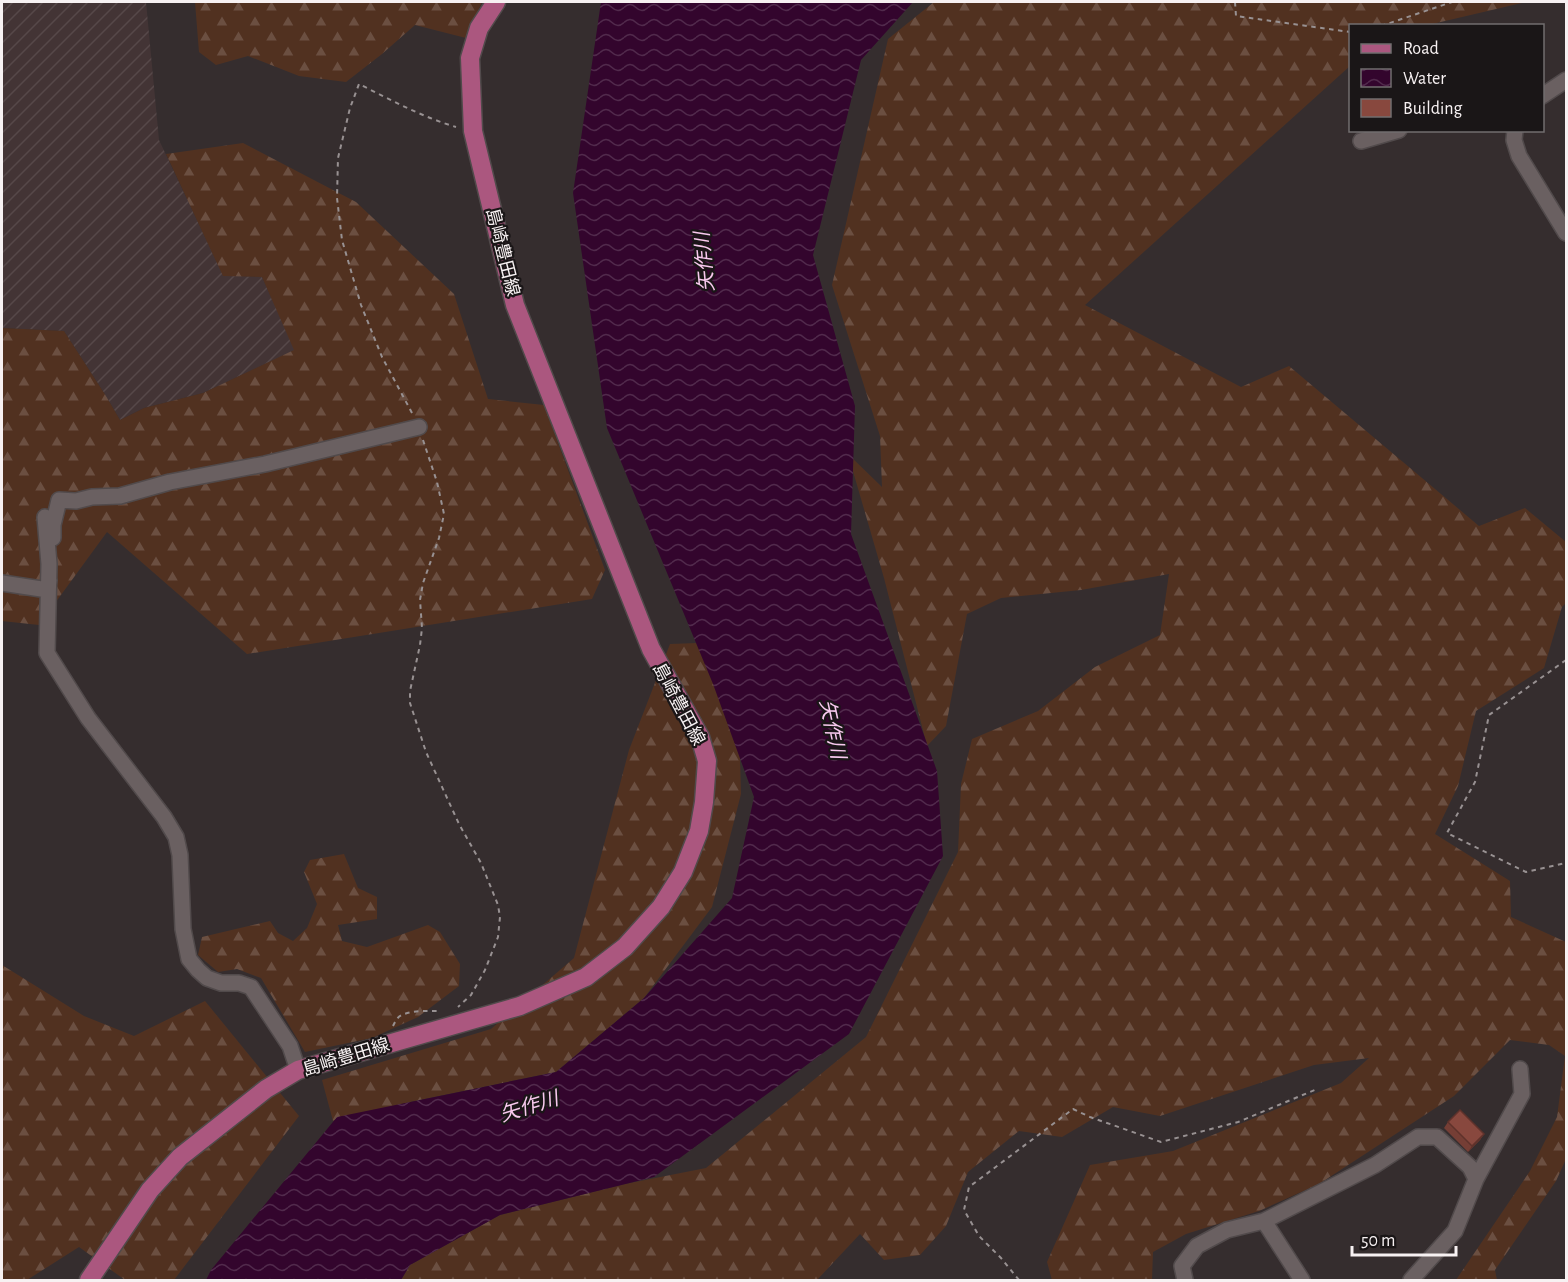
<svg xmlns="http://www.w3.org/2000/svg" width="1568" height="1282" viewBox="0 0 1568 1282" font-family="'Alegreya Sans','Noto Sans JP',sans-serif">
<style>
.industrial{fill:url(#industrial-furrows)}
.forest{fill:url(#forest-firs)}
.water{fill:url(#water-waves)}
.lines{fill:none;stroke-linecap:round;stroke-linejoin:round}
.minor-casing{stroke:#514a4b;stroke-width:18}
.major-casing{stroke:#514a4b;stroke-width:21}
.path{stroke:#989192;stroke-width:2;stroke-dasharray:4.5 4.5;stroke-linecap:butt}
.minor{stroke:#6a6061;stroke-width:15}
.major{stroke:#ab577f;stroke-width:18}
.wall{fill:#753e35}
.shaded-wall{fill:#5f322b}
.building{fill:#88483e;stroke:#5f322b;stroke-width:1.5}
.labels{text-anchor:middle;stroke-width:4.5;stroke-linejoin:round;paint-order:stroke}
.street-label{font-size:18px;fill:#f7f1f2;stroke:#1a1617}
.water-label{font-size:20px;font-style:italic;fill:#f8c9ee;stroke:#1a1617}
</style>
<defs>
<pattern id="industrial-furrows" width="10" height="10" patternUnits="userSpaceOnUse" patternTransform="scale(1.5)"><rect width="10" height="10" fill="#433435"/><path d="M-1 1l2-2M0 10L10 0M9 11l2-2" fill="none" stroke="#564849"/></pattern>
<pattern id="forest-firs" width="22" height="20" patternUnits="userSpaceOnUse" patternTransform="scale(1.5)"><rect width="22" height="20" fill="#513120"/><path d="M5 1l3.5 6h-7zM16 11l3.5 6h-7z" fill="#6b4f41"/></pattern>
<pattern id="water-waves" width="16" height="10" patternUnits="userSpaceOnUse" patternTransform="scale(1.5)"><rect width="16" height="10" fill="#33052d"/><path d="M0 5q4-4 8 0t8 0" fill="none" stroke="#512a4c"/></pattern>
</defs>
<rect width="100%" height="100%" fill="#352d2e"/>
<path class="industrial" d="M2 2H146L159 140 223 275 262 277 295 350 203 393 144 408 120 420 106 396 64 331 2 328Z"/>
<path class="forest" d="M195 2H482L466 38 415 25 382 54 346 82 299 76 248 56 216 65 199 52Z
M934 2H1526L1428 25 1350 26V66L1085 305 1241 387 1289 366 1479 526 1525 508 1566 542V603L1562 607 1544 668 1476 711 1458 786 1435 834 1510 881 1511 917 1566 942V1159L1556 1181 1495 1270 1497 1280H1456L1530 1171 1557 1117 1565 1056 1549 1045 1510 1040 1454 1096 1319 1184 1259 1211 1186 1234 1153 1252 1152 1280H1052L1047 1262 1090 1165 1173 1151 1341 1083 1369 1058 1314 1065 1160 1116 1113 1107 1062 1137 1019 1131 968 1172 946 1226 920 1255 884 1260 860 1234 817 1280H401L410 1265 500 1215 625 1184 706 1168 866 1037 958 852 961 784 972 739 1038 711 1095 667 1160 635 1169 574 1081 590 1001 598 967 614 946 726 927 746 884 578 848 454 882 487 880 436 832 285 888 39Z
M243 143 356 202 454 294 488 399 544 405 605 570 592 599 247 654 107 532 39 625 2 621V328L64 331 106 396 120 420 144 408 203 393 294 350 262 277 223 276 166 154Z
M726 642 738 686 741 794 712 907 644 998 556 1072 410 1102 333 1121 322 1080 491 1029 574 958 629 750 670 644Z
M344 854 358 888 377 897V919L338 925 342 941 367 947 428 925 440 932 460 964 459 986 418 1017 372 1038 305 1052 261 978 237 969 218 972 198 955 202 937 270 921 278 933 293 941 307 928 317 904 304 872 310 860Z
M2 965 84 1016 134 1036 205 1001 299 1116 174 1280H125L79 1247 27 1280H2Z"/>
<path class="water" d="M601 2H913L861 60 813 255 855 406 851 534 937 771 943 856 849 1034 654 1177 500 1215 410 1265 401 1280H206L211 1270 337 1117 556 1072 644 998 732 898 754 797 713 684 607 428 573 193Z"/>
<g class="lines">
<defs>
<path id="minor" d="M1542 96 1566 80
M1515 130 1514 140 1519 156 1566 233
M1361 141 1399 130
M45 517 49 564 47 653 88 718 164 817 176 837 180 855 183 929 189 959 198 970 207 978 221 983H239L251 987 290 1046 298 1070
M53 538V525L59 500 76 501 92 497 120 496 170 482 265 464 419 427
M2 583 48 590 49 580
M1476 1179 1522 1094 1520 1069
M1264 1221 1302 1280
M1185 1280 1182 1266 1197 1246 1227 1230 1264 1221 1375 1165 1418 1137H1437L1470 1167 1476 1179 1455 1231 1411 1280"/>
<path id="major" d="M89 1280 150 1190 180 1157 266 1089 298 1070 520 1006 586 977 625 947 661 907 683 872 699 831 704 802 707 761 700 737 651 649 515 305 473 131 470 58 479 28 496 2"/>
</defs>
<use href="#minor" class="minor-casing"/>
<use href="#major" class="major-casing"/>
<path class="path" d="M1235 2 1236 16 1350 32
M1381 26 1452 2
M412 413 382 357 361 305 342 240 337 198 338 158 350 108 359 84C391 100 422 117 456 127
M423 440 437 482 444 514 439 538 423 583 420 600 422 628 420 645 410 691V703L426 752 459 824 481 863 498 905 500 917 498 937 485 970 471 995 458 1007
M1566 660 1489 715 1475 782 1447 833 1526 872 1566 863
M393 1026C395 1022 397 1017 402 1015 413 1010 429 1011 441 1011
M1019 1280 1001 1258 979 1236 964 1210 969 1187 1073 1109 1090 1117 1161 1142 1238 1122 1317 1089"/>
<use href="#minor" class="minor"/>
<use href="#major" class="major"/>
</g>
<path class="wall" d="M1448 1122 1484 1134 1480 1140 1468 1152 1444 1128Z"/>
<path class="shaded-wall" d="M1484 1134 1480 1140 1468 1152 1472 1146Z"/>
<path class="building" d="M1460 1110 1484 1134 1472 1146 1448 1122Z"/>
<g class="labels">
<g class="street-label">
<text transform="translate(503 252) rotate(76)" y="6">島崎豊田線</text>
<text transform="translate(679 704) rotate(62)" y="6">島崎豊田線</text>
<text transform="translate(346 1057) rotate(-17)" y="6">島崎豊田線</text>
</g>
<g class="water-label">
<text transform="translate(704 262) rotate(-95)" y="7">矢作川</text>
<text transform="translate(833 729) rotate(78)" y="7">矢作川</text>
<text transform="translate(529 1106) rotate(-17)" y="7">矢作川</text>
</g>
</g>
<rect width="1568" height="1282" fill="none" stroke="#f7f1f2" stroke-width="6"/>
<rect x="1349" y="24" width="195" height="108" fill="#1a1617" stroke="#726e6f" stroke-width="1.5"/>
<rect x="1361" y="44" width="30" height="9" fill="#ab577f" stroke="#726e6f" stroke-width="1.5"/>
<text x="1403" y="54" font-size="18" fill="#f7f1f2">Road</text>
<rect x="1361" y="69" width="30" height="18" fill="url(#water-waves)" stroke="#726e6f" stroke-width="1.5"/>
<text x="1403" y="84" font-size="18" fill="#f7f1f2">Water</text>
<rect x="1361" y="99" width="30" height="18" fill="#88483e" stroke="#726e6f" stroke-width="1.5"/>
<text x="1403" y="114" font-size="18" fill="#f7f1f2">Building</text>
<path d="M1352 1246v9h104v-9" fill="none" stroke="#f7f1f2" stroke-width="3"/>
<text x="1361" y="1246" font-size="18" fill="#f7f1f2" stroke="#1a1617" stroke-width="4.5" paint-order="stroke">50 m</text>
</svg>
